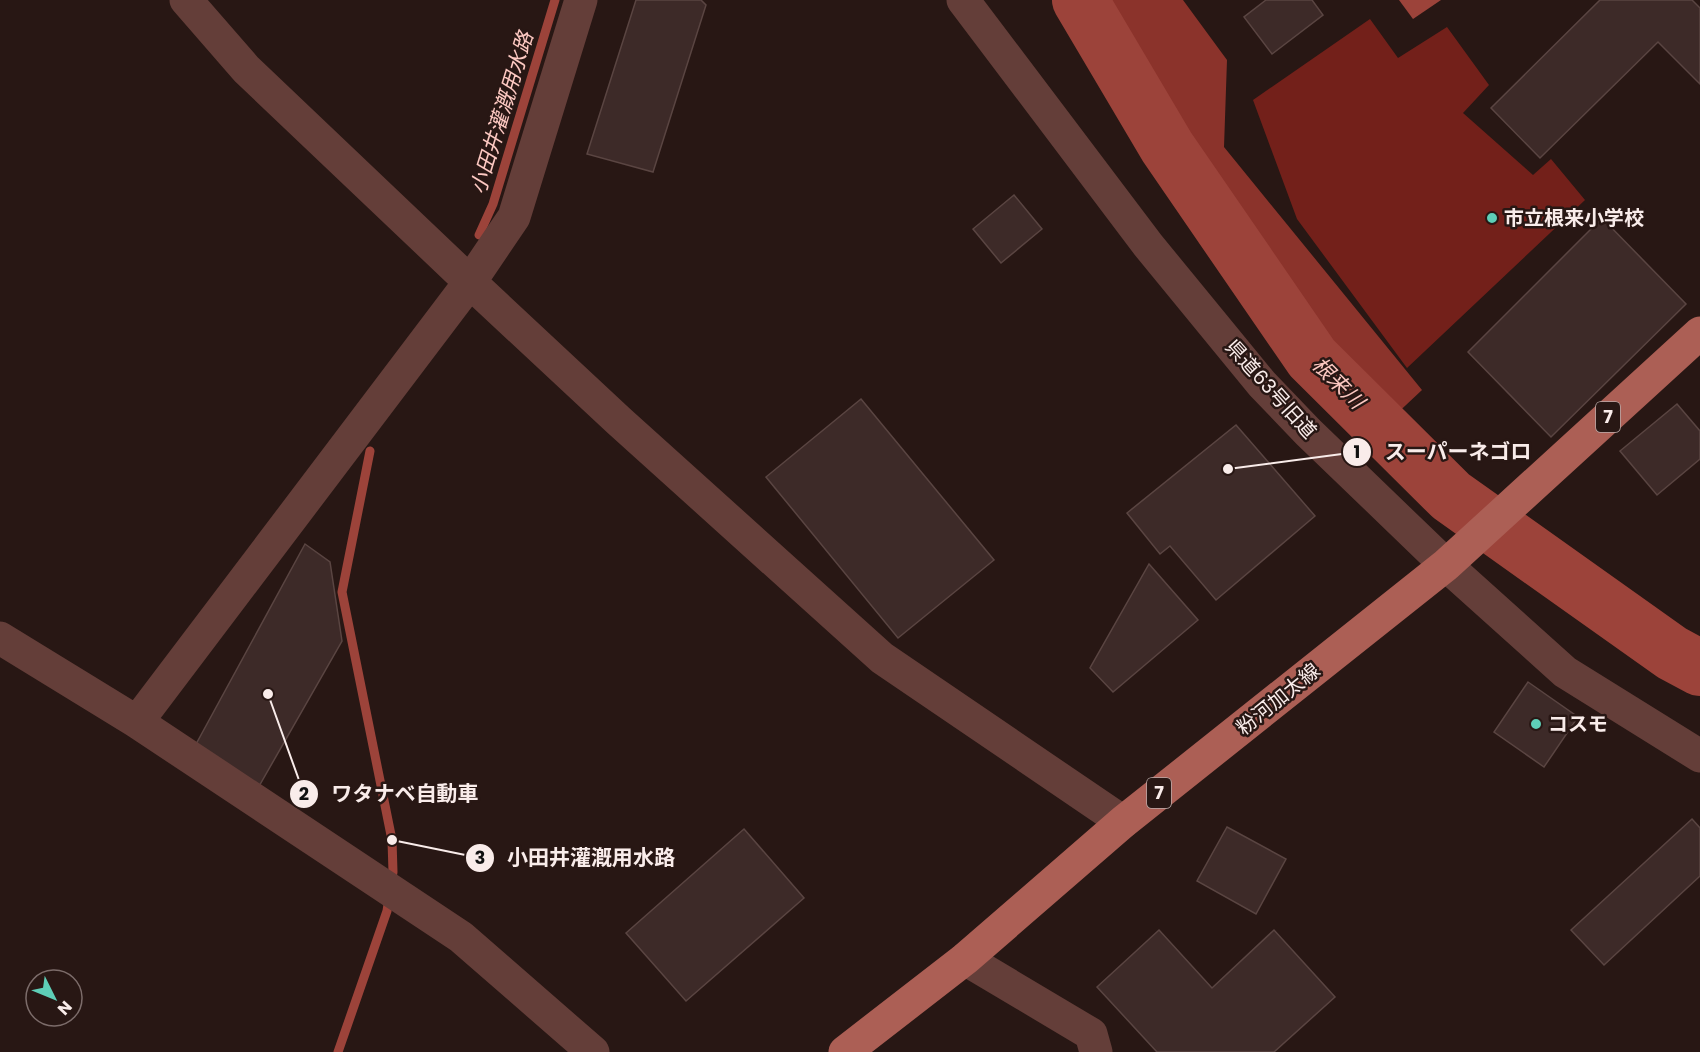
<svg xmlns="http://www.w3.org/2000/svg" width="1700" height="1052" viewBox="0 0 1700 1052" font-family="Poppins,'Noto Sans JP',sans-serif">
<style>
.green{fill:#73201a}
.forest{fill:#8b332b}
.water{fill:#9c433a}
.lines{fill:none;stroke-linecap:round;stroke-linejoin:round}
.stream{stroke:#9c433a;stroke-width:9}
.river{stroke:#9c433a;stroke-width:56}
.building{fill:#3d2a28;stroke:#5a4542;stroke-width:1.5}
.minor{stroke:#643e39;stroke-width:33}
.major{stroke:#ac5f55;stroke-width:33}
.poi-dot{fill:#5eceb7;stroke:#281714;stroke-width:2}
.labels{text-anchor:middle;stroke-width:5;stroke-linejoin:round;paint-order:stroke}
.shield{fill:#281714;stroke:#baacaa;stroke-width:1.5}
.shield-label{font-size:18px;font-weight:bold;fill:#f9ecea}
.poi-label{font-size:20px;font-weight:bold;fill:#f9ecea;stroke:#281714;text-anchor:start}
.street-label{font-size:20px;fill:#f9ecea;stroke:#281714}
.water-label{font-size:21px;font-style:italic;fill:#fdc9c2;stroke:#281714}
.leader{fill:none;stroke:#f9ecea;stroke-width:2}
.callout-dot{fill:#f9ecea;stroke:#281714;stroke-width:2}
.mark-label{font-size:18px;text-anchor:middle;font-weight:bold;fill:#111}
.callout-label{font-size:21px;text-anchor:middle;font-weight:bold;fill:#f9ecea;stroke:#281714;stroke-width:5;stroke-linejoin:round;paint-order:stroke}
</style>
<rect width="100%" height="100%" fill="#281714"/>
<path class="green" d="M1370 19 1398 58 1447 27 1489 85 1463 113 1533 175 1551 159 1585 200 1407 368 1297 219 1253 100Z"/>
<path class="forest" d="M1107 0H1183L1227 60 1224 147 1422 390 1390 420 1305 331 1172 125Z"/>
<path class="water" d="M1399 0H1441L1413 19Z"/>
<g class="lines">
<path class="stream" d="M479 235 493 204 555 0
M370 451 342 592 392 840 393 872 391 884
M338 1052 387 911 389 898"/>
<path class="river" d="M1080 0 1167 147 1312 358 1451 496 1672 653 1700 668"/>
</g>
<path class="building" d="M636 0H701L706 5 653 172 587 154Z
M1266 0H1312L1323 15 1272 54 1244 17Z
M1600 0H1692L1700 8V84L1658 42 1540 158 1491 108Z
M1014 195 1042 229 1001 263 973 229Z
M1602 218 1686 304 1551 437 1468 352Z
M861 399 994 560 898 638 766 477Z
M1677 404 1700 431V459L1657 495 1620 451Z
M1236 425 1315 516 1216 600 1170 546 1160 554 1127 513Z
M305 544 330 562 342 641 258 788 195 746Z
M1149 564 1198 620 1113 692 1090 668Z
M1528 682 1578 717 1544 767 1494 732Z
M1692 819 1700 828V876L1604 965 1571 930Z
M1227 827 1286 859 1256 914 1197 881Z
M744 829 804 898 686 1001 626 933Z
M1159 930 1212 988 1274 930 1335 997 1274 1052H1157L1097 987Z"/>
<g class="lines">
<path class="minor" d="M186 0 246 69 470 282 619 421 882 658 1123 822
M963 0 1148 245 1262 384 1308 432 1446 565 1565 672 1700 756
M0 638 137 722 461 937 593 1052
M137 722 470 282 514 217 581 0
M965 959 1091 1034 1096 1052"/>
<path class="major" d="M845 1052 965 959 1123 822 1446 565 1700 333"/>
</g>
<g class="poi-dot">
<circle cx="1492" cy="218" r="6"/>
<circle cx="1536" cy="724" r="6"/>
</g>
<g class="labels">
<g class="shield">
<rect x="1596" y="402" width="24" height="30" rx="4.5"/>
<rect x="1147" y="778" width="24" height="30" rx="4.5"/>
</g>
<g class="shield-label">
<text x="1608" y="423">7</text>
<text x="1159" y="799">7</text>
</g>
<g class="poi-label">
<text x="1504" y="225">市立根来小学校</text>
<text x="1548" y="731">コスモ</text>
</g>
<g class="street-label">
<text transform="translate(1271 389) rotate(48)" y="7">県道63号旧道</text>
<text transform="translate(1278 699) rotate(-39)" y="7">粉河加太線</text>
</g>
<g class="water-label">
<text transform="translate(502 113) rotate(-73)" y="7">小田井灌漑用水路</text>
<text transform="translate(1338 383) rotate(45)" y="7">根来川</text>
</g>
</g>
<path class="leader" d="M1228 469L1357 452M268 694L304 794M392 840L480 858"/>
<g class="callout-dot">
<circle cx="1228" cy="469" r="6"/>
<circle cx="268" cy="694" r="6"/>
<circle cx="392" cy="840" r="6"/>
<circle cx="1357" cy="452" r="15"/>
<circle cx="304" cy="794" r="15"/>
<circle cx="480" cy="858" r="15"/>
</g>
<g class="mark-label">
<text x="1357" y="458">1</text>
<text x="304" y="800">2</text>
<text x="480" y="864">3</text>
</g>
<g class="callout-label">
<text x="1458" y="459">スーパーネゴロ</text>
<text x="405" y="801">ワタナベ自動車</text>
<text x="591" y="865">小田井灌漑用水路</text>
</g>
<g transform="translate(54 998) rotate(133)"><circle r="28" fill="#281714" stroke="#7c6c6a" stroke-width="1.5"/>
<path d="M0-4.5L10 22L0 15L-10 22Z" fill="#5eceb7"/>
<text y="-9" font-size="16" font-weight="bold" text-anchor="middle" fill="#f9ecea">N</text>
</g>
</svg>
